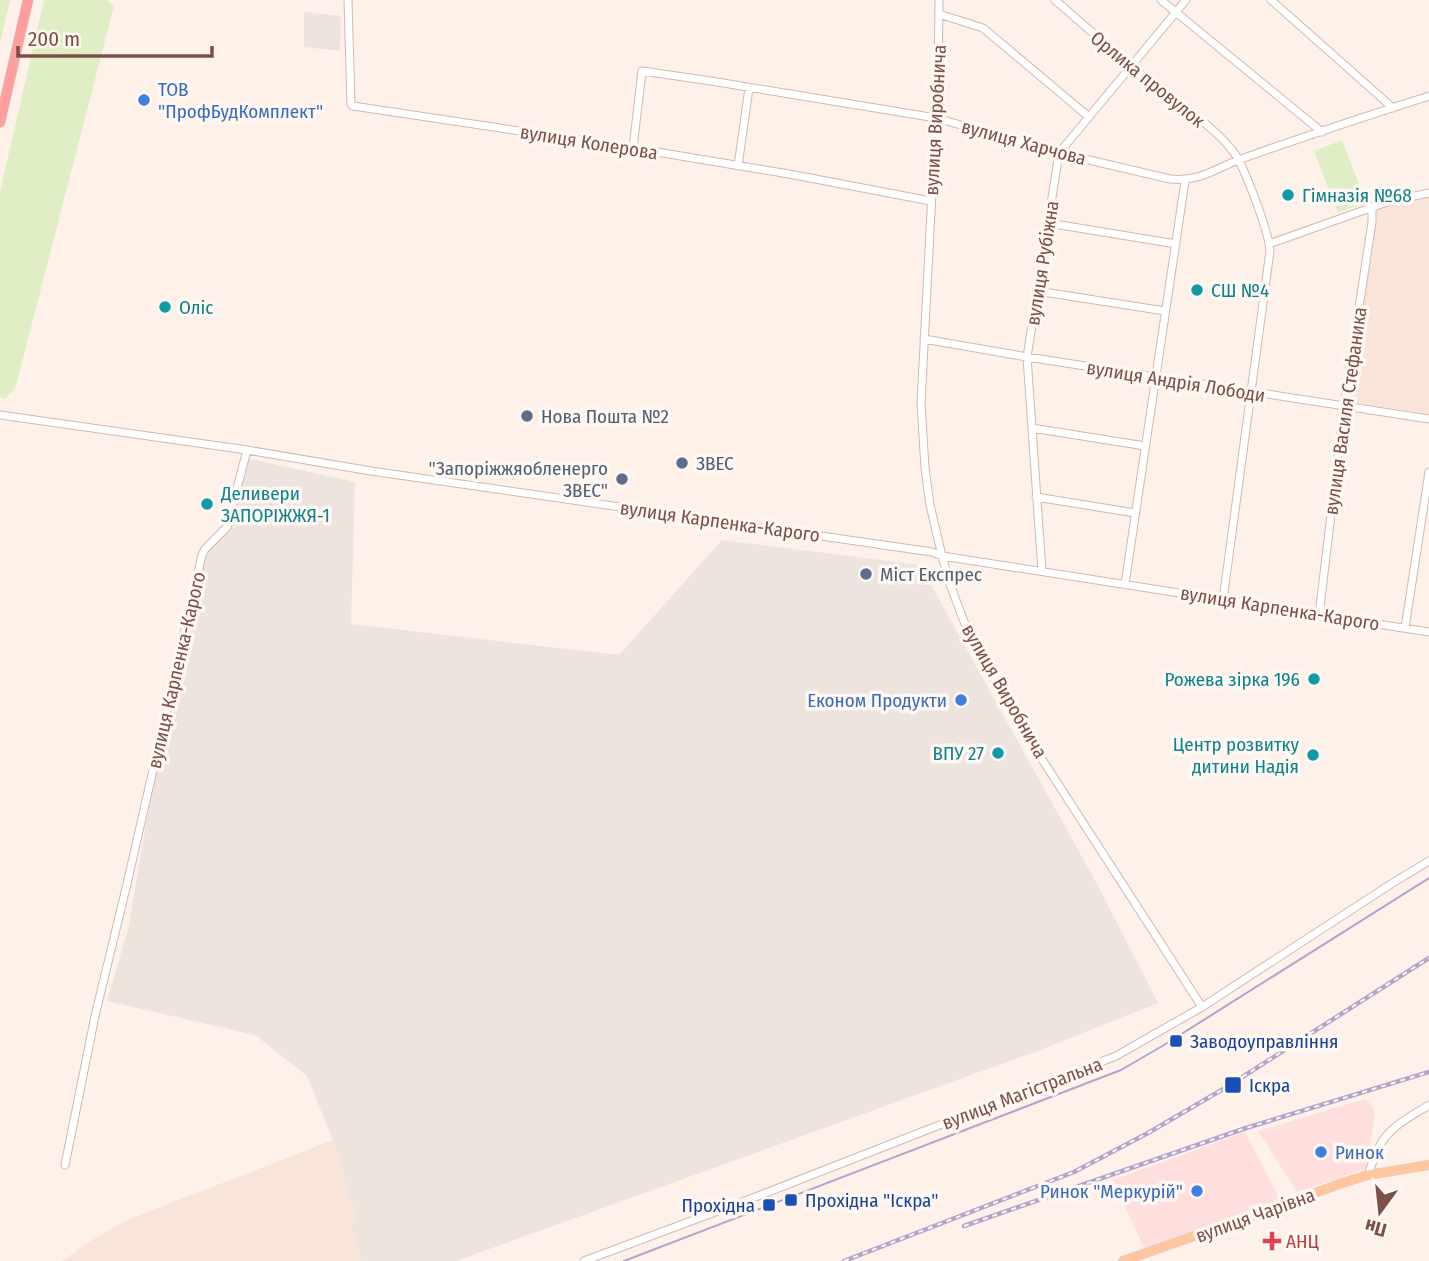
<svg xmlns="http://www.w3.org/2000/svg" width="1429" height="1261" viewBox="0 0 1429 1261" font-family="'Fira Sans Condensed',sans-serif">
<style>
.residential{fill:#f9e4da}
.commercial{fill:#ffdfdd}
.industrial{fill:#ede3df}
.green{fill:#dfeec5}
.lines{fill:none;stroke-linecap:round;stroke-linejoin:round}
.minor-casing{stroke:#d5b7b0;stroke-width:9}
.major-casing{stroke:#dacecc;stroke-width:10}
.highway-casing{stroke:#dacecc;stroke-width:11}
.minor{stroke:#fff;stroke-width:7}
.major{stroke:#ffc6a0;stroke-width:9}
.highway{stroke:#fd9f9c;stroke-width:10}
.tram{stroke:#b1a5cb;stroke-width:2}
.rail-casing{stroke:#b1a5cb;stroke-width:4.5}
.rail{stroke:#fff7f2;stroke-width:2;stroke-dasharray:5;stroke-linecap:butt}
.shop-dot{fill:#3f7fe0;stroke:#fff7f2;stroke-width:2.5}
.culture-dot{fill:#0f9aa8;stroke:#fff7f2;stroke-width:2.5}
.service-dot{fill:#5c6f8a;stroke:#fff7f2;stroke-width:2.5}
.transit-dot{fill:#1a4fb4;stroke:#fff7f2;stroke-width:2.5}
.health-dot{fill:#e0444e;stroke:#fff7f2;stroke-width:2.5}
.labels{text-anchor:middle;stroke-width:7;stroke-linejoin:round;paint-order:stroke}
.street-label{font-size:19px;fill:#7c5049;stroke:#fff7f2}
.shop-label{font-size:19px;fill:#366cbe;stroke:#fff7f2;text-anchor:start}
.culture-label{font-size:19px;fill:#0d838f;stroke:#fff7f2;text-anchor:start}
.service-label{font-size:19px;fill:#4e5e75;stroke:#fff7f2;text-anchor:start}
.transit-label{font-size:19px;fill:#164399;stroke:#fff7f2;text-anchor:start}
.health-label{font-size:19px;fill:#be3a42;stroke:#fff7f2;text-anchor:start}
</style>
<rect width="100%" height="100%" fill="#fef1e9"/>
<path class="residential" d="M1429 196V414L1351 402 1376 207Z
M333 1140 357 1220 351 1222 361 1261H62L87 1243 127 1220Z"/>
<path class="commercial" d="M1365 1099 1373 1106 1375 1117 1366 1169 1297 1192 1258 1131Z
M1245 1132 1281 1202 1145 1250 1113 1180Z"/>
<path class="industrial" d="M304 12 341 16 340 51 304 47Z
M241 457 355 482 351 624 619 655 722 540 920 565 1097 884 1158 1003 1040 1050 456 1261H361L350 1222 357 1220 333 1140 307 1076 255 1035 107 1001 128 930 165 713 200 562 217 539 234 489Z"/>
<path class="green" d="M0 0H10L0 44Z
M44 0H107L114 6 15 389 5 399 0 398V192Z
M1342 140 1366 202 1338 213 1314 151Z"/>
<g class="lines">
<defs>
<path id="minor" d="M348 0 351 104 353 106 633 148 789 174 931 201
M939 0 938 78 921 403 925 468 930 505 942 556 951 587 968 632 978 652 1038 753 1202 1007
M1055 0C1087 28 1120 57 1153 84 1179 104 1212 125 1232 150 1244 164 1269 233 1270 251L1223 600
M1161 0 1322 132
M1271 0 1393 108
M939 14 983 28 1089 117
M633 148 642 71 711 81 936 118 1059 153 1170 179C1200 182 1214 169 1241 159 1303 137 1366 116 1429 96
M738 166 749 88
M1048 223 1176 244
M1269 244 1387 202 1429 193
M1037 291 1165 311
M924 339 1027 357 1429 419
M0 415 247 450
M1032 428 1145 446
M1036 497 1135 513
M1042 571 1027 357 1059 153 1186 0
M1125 584 1185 181
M1319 615 1344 406 1372 222V207
M1405 628 1429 472
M65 1165 95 1016 127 884 202 555 205 549 227 527 247 450 371 471 932 552 942 556 1429 632
M1368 1175C1371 1166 1374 1157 1378 1149 1388 1127 1410 1117 1429 1105
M584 1261 758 1196 1116 1056 1202 1007 1391 884 1429 861"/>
<path id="major" d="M1123 1261 1277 1207 1342 1183 1368 1175 1429 1165"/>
<path id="highway" d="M0 122 28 0"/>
</defs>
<use href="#minor" class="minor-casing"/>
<use href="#major" class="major-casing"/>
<use href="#highway" class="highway-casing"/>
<use href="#minor" class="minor"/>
<use href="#major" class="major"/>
<use href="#highway" class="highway"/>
<path class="tram" d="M624 1261 1121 1070 1164 1045 1429 878"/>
<defs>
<path id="rail" d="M964 1226 1246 1128 1429 1072
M844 1261 1074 1172 1148 1133 1225 1088 1429 958"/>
</defs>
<use href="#rail" class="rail-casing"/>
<use href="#rail" class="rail"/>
</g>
<g class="shop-dot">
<circle cx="144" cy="100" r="7"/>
<circle cx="961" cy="700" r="7"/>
<circle cx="1321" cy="1152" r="7"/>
<circle cx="1197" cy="1191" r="7"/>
</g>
<g class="culture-dot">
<circle cx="1288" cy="195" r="7"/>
<circle cx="1197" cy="290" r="7"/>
<circle cx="165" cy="307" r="7"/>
<circle cx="207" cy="504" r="7"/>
<circle cx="1314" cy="679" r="7"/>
<circle cx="998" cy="753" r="7"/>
<circle cx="1313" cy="755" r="7"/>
</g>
<g class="service-dot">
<circle cx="527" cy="416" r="7"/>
<circle cx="682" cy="463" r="7"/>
<circle cx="622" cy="479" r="7"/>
<circle cx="866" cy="574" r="7"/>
</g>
<g class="transit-dot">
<rect x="1169" y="1034" width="14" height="14" rx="3.5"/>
<rect x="1224" y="1076" width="18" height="18" rx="3.5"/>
<rect x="784" y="1193" width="14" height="14" rx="3.5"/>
<rect x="762" y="1198" width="14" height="14" rx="3.5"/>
</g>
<path class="health-dot" d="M1268.5 1230.5h7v7h7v7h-7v7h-7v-7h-7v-7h7z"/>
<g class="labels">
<g class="street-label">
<text transform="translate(1148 79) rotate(39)" y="7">Орлика провулок</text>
<text transform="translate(935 120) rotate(-87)" y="7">вулиця Виробнича</text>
<text transform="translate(589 142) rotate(9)" y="7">вулиця Колерова</text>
<text transform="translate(1024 142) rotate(15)" y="7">вулиця Харчова</text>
<text transform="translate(1042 263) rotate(-81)" y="7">вулиця Рубіжна</text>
<text transform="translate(1176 381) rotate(9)" y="7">вулиця Андрія Лободи</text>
<text transform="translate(1345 411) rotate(-82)" y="7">вулиця Василя Стефаника</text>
<text transform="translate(720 521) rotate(8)" y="7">вулиця Карпенка-Карого</text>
<text transform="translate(1280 608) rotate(9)" y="7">вулиця Карпенка-Карого</text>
<text transform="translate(176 670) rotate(-77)" y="7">вулиця Карпенка-Карого</text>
<text transform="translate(1005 691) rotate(60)" y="7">вулиця Виробнича</text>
<text transform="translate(1022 1093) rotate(-21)" y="7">вулиця Магістральна</text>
<text transform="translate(1255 1215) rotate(-20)" y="7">вулиця Чарівна</text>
</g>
<g class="shop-label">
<text x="158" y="96">ТОВ<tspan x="158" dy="22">"ПрофБудКомплект"</tspan></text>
<text x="947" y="707" text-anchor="end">Економ Продукти</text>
<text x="1335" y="1159">Ринок</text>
<text x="1183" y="1198" text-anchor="end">Ринок "Меркурій"</text>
</g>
<g class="culture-label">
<text x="1302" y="202">Гімназія №68</text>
<text x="1211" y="297">СШ №4</text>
<text x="179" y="314">Оліс</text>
<text x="221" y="500">Деливери<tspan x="221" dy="22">ЗАПОРІЖЖЯ-1</tspan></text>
<text x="1300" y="686" text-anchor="end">Рожева зірка 196</text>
<text x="1299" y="751" text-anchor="end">Центр розвитку<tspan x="1299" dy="22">дитини Надія</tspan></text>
<text x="984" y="760" text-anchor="end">ВПУ 27</text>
</g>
<g class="service-label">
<text x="541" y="423">Нова Пошта №2</text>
<text x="696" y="470">ЗВЕС</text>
<text x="608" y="475" text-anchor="end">"Запоріжжяобленерго<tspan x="608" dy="22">ЗВЕС"</tspan></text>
<text x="880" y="581">Мiст Експрес</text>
</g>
<g class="transit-label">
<text x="1190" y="1048">Заводоуправління</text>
<text x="1249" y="1092">Іскра</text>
<text x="805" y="1207">Прохідна "Іскра"</text>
<text x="755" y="1212" text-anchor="end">Прохідна</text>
</g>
<g class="health-label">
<text x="1286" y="1248">АНЦ</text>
</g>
</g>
<g transform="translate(1380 1212) rotate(195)" stroke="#fff7f2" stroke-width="5" paint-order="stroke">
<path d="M0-5L12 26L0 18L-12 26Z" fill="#7c5049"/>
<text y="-10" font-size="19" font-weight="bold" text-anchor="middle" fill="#7c5049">Пн</text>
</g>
<path d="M18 46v10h194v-10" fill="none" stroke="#7c5049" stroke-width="3.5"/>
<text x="28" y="46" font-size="21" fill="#7c5049" stroke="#fff7f2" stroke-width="5" paint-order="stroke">200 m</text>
</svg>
